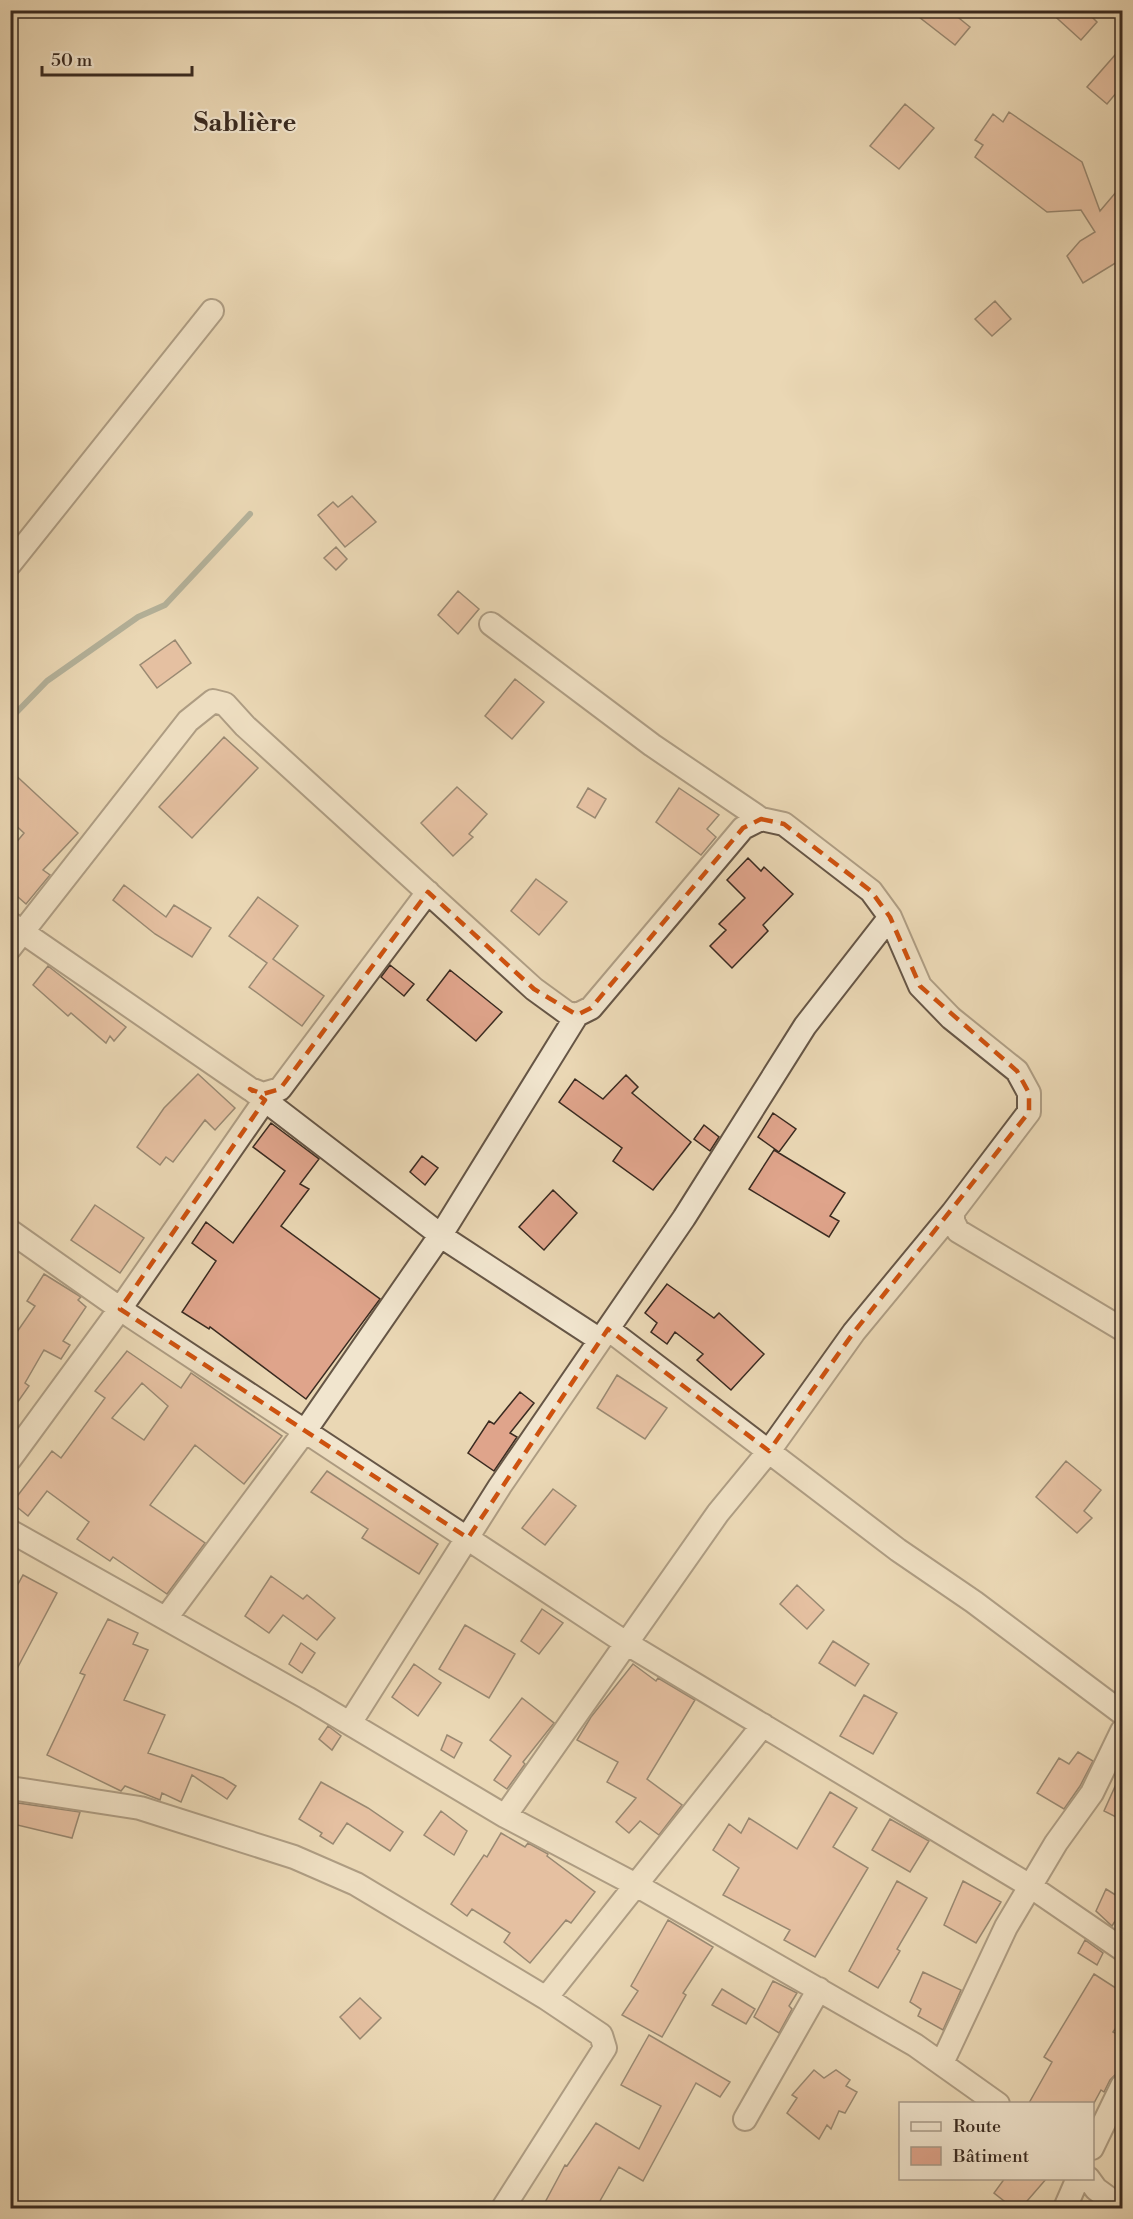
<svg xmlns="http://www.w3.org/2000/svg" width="1133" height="2219" viewBox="0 0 1133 2219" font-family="'Libre Bodoni',serif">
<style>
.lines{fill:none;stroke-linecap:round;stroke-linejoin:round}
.stream{stroke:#728077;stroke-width:6}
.building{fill:#dfa48b;stroke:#3a2b21;stroke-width:1.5;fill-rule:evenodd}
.minor-casing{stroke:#665646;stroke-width:26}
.minor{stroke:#f1e5ce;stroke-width:22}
.marked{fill:none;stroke:#ce520f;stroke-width:4.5;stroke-dasharray:12 8;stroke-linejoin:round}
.labels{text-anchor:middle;stroke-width:4.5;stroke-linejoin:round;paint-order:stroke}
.district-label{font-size:26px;font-weight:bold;fill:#3a2b21;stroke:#f1e5ce}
</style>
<rect width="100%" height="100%" fill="#ead7b4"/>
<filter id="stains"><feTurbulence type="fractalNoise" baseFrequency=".00333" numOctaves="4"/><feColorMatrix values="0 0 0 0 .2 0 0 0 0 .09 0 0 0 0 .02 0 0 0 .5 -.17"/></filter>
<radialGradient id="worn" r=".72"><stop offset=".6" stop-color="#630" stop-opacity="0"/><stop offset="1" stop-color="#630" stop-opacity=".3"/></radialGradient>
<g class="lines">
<path class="stream" d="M10 719 47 681 138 617 165 605 250 514"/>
</g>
<path class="building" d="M910 10H949L970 27 955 45Z
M1048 10H1085L1097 22 1081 40Z
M1122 47V86L1107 104 1087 87Z
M905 104 934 128 899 169 870 146Z
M1009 112 1082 162 1100 211 1122 185V259L1083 283 1067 256 1080 241 1095 232 1081 210 1047 212 975 157 983 145 975 140 993 114 1003 122Z
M995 301 1011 319 992 336 975 319Z
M352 496 376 522 345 547 318 515 333 502 338 507Z
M336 547 347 559 336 570 324 558Z
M458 591 479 609 458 634 438 615Z
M175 640 191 663 157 688 140 665Z
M515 679 544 702 512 739 485 716Z
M224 737 258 768 192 838 159 807Z
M10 770 78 833 43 870 50 875 26 904 10 890V850L24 833 10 820Z
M457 787 487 814 469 834 473 837 453 856 421 823Z
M588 788 606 799 595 818 577 807Z
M679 788 719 815 707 829 716 837 701 855 656 822Z
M748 858 761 871 764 867 793 894 763 925 768 931 732 968 710 946 726 930 719 924 745 898 727 880Z
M536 879 567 902 539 935 511 911Z
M124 885 166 917 174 905 211 928 192 957 155 934 113 900Z
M258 897 298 926 273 959 324 996 302 1026 249 987 267 963 229 936Z
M390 965 414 984 404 996 381 977Z
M48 966 126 1027 114 1041 110 1036 106 1043 71 1013 68 1016 33 985Z
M450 970 502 1012 476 1041 427 1000Z
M198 1074 235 1108 215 1130 205 1120 173 1162 166 1157 160 1165 137 1147 164 1108Z
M626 1075 638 1087 632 1093 691 1142 653 1190 613 1161 622 1148 559 1102 575 1079 603 1099Z
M773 1113 796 1129 779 1152 758 1137Z
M271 1123 319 1159 300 1184 309 1189 281 1226 380 1299 306 1399 210 1327 209 1329 182 1312 216 1261 192 1243 206 1222 233 1243 285 1171 253 1147Z
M704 1125 719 1137 710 1151 694 1139Z
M774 1150 845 1193 830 1216 839 1221 829 1237 749 1189Z
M422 1156 438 1168 425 1185 410 1172Z
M553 1190 577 1213 544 1250 519 1227Z
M95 1205 144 1238 120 1273 71 1240Z
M44 1274 81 1297 78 1300 86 1307 63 1341 70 1345 61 1359 44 1350 25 1383 29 1386 10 1413V1342L35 1306 27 1301Z
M667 1284 714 1318 719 1313 764 1354 731 1390 697 1360 703 1354 675 1332 667 1344 651 1332 657 1323 645 1313Z
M127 1351 181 1388 191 1373 282 1436 244 1484 195 1445 150 1505 205 1543 167 1594 113 1557 110 1561 77 1539 89 1522 47 1491 28 1516 12 1503 52 1451 61 1458 105 1398 95 1391ZM142 1383 168 1406 144 1440 112 1418Z
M617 1375 667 1408 645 1439 597 1408Z
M520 1392 534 1403 510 1433 517 1437 494 1471 468 1453 489 1421 494 1424Z
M1066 1461 1101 1490 1084 1511 1092 1518 1077 1533 1036 1497Z
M327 1471 438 1544 419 1574 362 1538 368 1529 311 1492Z
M553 1489 576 1506 545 1545 522 1528Z
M23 1575 57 1593 10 1682V1599Z
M271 1576 303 1599 307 1595 335 1618 317 1640 283 1615 269 1633 245 1616Z
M797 1585 824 1610 807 1629 780 1604Z
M542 1609 563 1623 539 1654 521 1641Z
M108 1619 138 1633 133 1644 148 1650 124 1700 165 1715 148 1753 223 1778 236 1786 227 1799 192 1775 181 1802 162 1793 160 1800 125 1786 121 1791 47 1755 85 1675 80 1673Z
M465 1625 515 1654 489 1698 439 1669Z
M833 1641 869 1664 855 1686 819 1663Z
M301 1643 315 1653 302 1673 289 1664Z
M414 1664 441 1683 418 1716 392 1697Z
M633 1664 656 1681 658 1678 695 1700 647 1779 682 1805 659 1835 640 1821 629 1833 616 1822 636 1798 607 1782 618 1762 577 1740 591 1717Z
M864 1695 897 1713 873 1754 840 1736Z
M522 1698 554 1723 523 1762 525 1764 507 1789 494 1780 511 1756 490 1740Z
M328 1726 341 1736 332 1750 319 1739Z
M447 1735 462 1743 454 1758 441 1750Z
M1078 1752 1093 1761 1080 1786 1064 1809 1037 1793 1059 1758 1069 1764Z
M1122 1771V1820L1104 1811Z
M321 1782 368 1808 403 1832 390 1851 347 1823 333 1844 320 1836 322 1833 299 1819Z
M830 1792 857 1808 833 1847 868 1868 815 1957 784 1940 790 1930 723 1895 739 1868 713 1850 729 1824 741 1833 749 1818 797 1849Z
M18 1803 80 1812 72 1838 13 1824Z
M441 1811 467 1831 454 1855 424 1835Z
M890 1819 929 1841 910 1872 872 1850Z
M501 1833 525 1847 528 1843 548 1854 547 1856 595 1892 571 1923 566 1920 530 1963 504 1942 510 1933 472 1909 467 1916 451 1904 484 1855 487 1857Z
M897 1881 927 1898 897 1949 900 1951 878 1988 849 1971Z
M963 1881 1001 1902 976 1943 944 1925Z
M1106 1889 1122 1899V1910L1112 1926 1096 1911Z
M668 1920 713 1947 683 1993 686 1995 662 2037 622 2015 638 1991 631 1986Z
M1085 1940 1103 1953 1097 1965 1078 1953Z
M923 1972 961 1990 943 2030 918 2016 921 2009 910 2002Z
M1094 1974 1122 1992V2019L1113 2032 1122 2037V2068L1110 2080 1104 2092 1101 2090 1094 2103H1029L1052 2062 1044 2057Z
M773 1981 797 1993 789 2006 792 2009 779 2033 754 2017Z
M722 1989 755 2009 746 2024 712 2005Z
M360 1998 381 2018 360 2039 340 2017Z
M649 2035 730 2082 720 2097 696 2083 643 2181 619 2167 596 2208H542L565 2165 567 2166 596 2123 639 2149 661 2106 621 2085Z
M814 2070 824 2078 836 2070 850 2080 846 2086 857 2092 845 2113 839 2111 831 2129 827 2125 819 2139 787 2113 797 2098 792 2095Z
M1005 2178H1047L1021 2208H1013L994 2193Z"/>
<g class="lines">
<defs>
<path id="minor" d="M10 564 212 311
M491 624 652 745 761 819
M11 924 250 1089 263 1094 280 1089 428 892
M10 948 188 721 213 701 225 704 245 726 534 989 567 1013 577 1015 591 1008 743 828 761 819 784 824 871 891 890 917 920 986 951 1018 1017 1071 1029 1093V1112L953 1212V1221L958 1231 1122 1329
M253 1091 447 1240 600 1340
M10 1231 132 1317 626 1643 1030 1886 1122 1949
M608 1329 898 1550 974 1602 1122 1713
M10 1459 120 1309 265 1100
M10 1531 307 1698 505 1816 636 1885 915 2045 998 2104
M166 1618 305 1431 444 1230 577 1015
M350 1723 500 1486 684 1218 805 1026 890 917
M10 1788 140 1808 294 1857 356 1884 546 1998 601 2035 605 2048 503 2208
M505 1816 718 1513 769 1451 854 1332 953 1212
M546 1998 763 1725
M942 2063 1006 1927 1056 1843 1092 1793 1122 1731
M745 2119 819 1989
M1092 2148 1122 2086
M1088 2178 1096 2189 1122 2208
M1065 2208 1078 2178"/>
</defs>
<use href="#minor" class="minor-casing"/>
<use href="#minor" class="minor"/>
</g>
<path d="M0 0H1133V2219H0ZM761 819 784 824 871 891 890 917 920 986 1017 1071 1029 1093V1112L854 1332 769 1451 608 1329 468 1538 120 1309 265 1100 250 1089 263 1094 280 1089 428 892 534 989 577 1015 591 1008 743 828Z" fill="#ead7b4" fill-opacity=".55" fill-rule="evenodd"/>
<path class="marked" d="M761 819 784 824 871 891 890 917 920 986 1017 1071 1029 1093V1112L854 1332 769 1451 608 1329 468 1538 120 1309 265 1100 250 1089 263 1094 280 1089 428 892 534 989 577 1015 591 1008 743 828Z"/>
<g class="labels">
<g class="district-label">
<text x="245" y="131">Sablière</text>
</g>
</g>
<rect width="1133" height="2219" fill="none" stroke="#ead7b4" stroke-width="36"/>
<rect x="12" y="12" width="1109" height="2195" fill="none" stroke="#3a2b21" stroke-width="3"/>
<rect x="18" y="18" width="1097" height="2183" fill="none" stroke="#3a2b21" stroke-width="1.5"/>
<rect x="899" y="2102" width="195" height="78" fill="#f1e5ce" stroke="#a89b89" stroke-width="1.5"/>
<rect x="911" y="2122" width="30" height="9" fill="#f1e5ce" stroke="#a89b89" stroke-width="1.5"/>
<text x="953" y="2132" font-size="18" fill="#3a2b21">Route</text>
<rect x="911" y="2147" width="30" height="18" fill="#dfa48b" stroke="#a89b89" stroke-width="1.5"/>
<text x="953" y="2162" font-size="18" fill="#3a2b21">Bâtiment</text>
<path d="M42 66v9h150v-9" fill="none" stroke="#3a2b21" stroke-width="3"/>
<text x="51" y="66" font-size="18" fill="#3a2b21" stroke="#f1e5ce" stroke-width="4.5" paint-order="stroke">50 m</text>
<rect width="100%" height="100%" filter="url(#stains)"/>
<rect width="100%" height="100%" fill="url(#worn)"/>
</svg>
